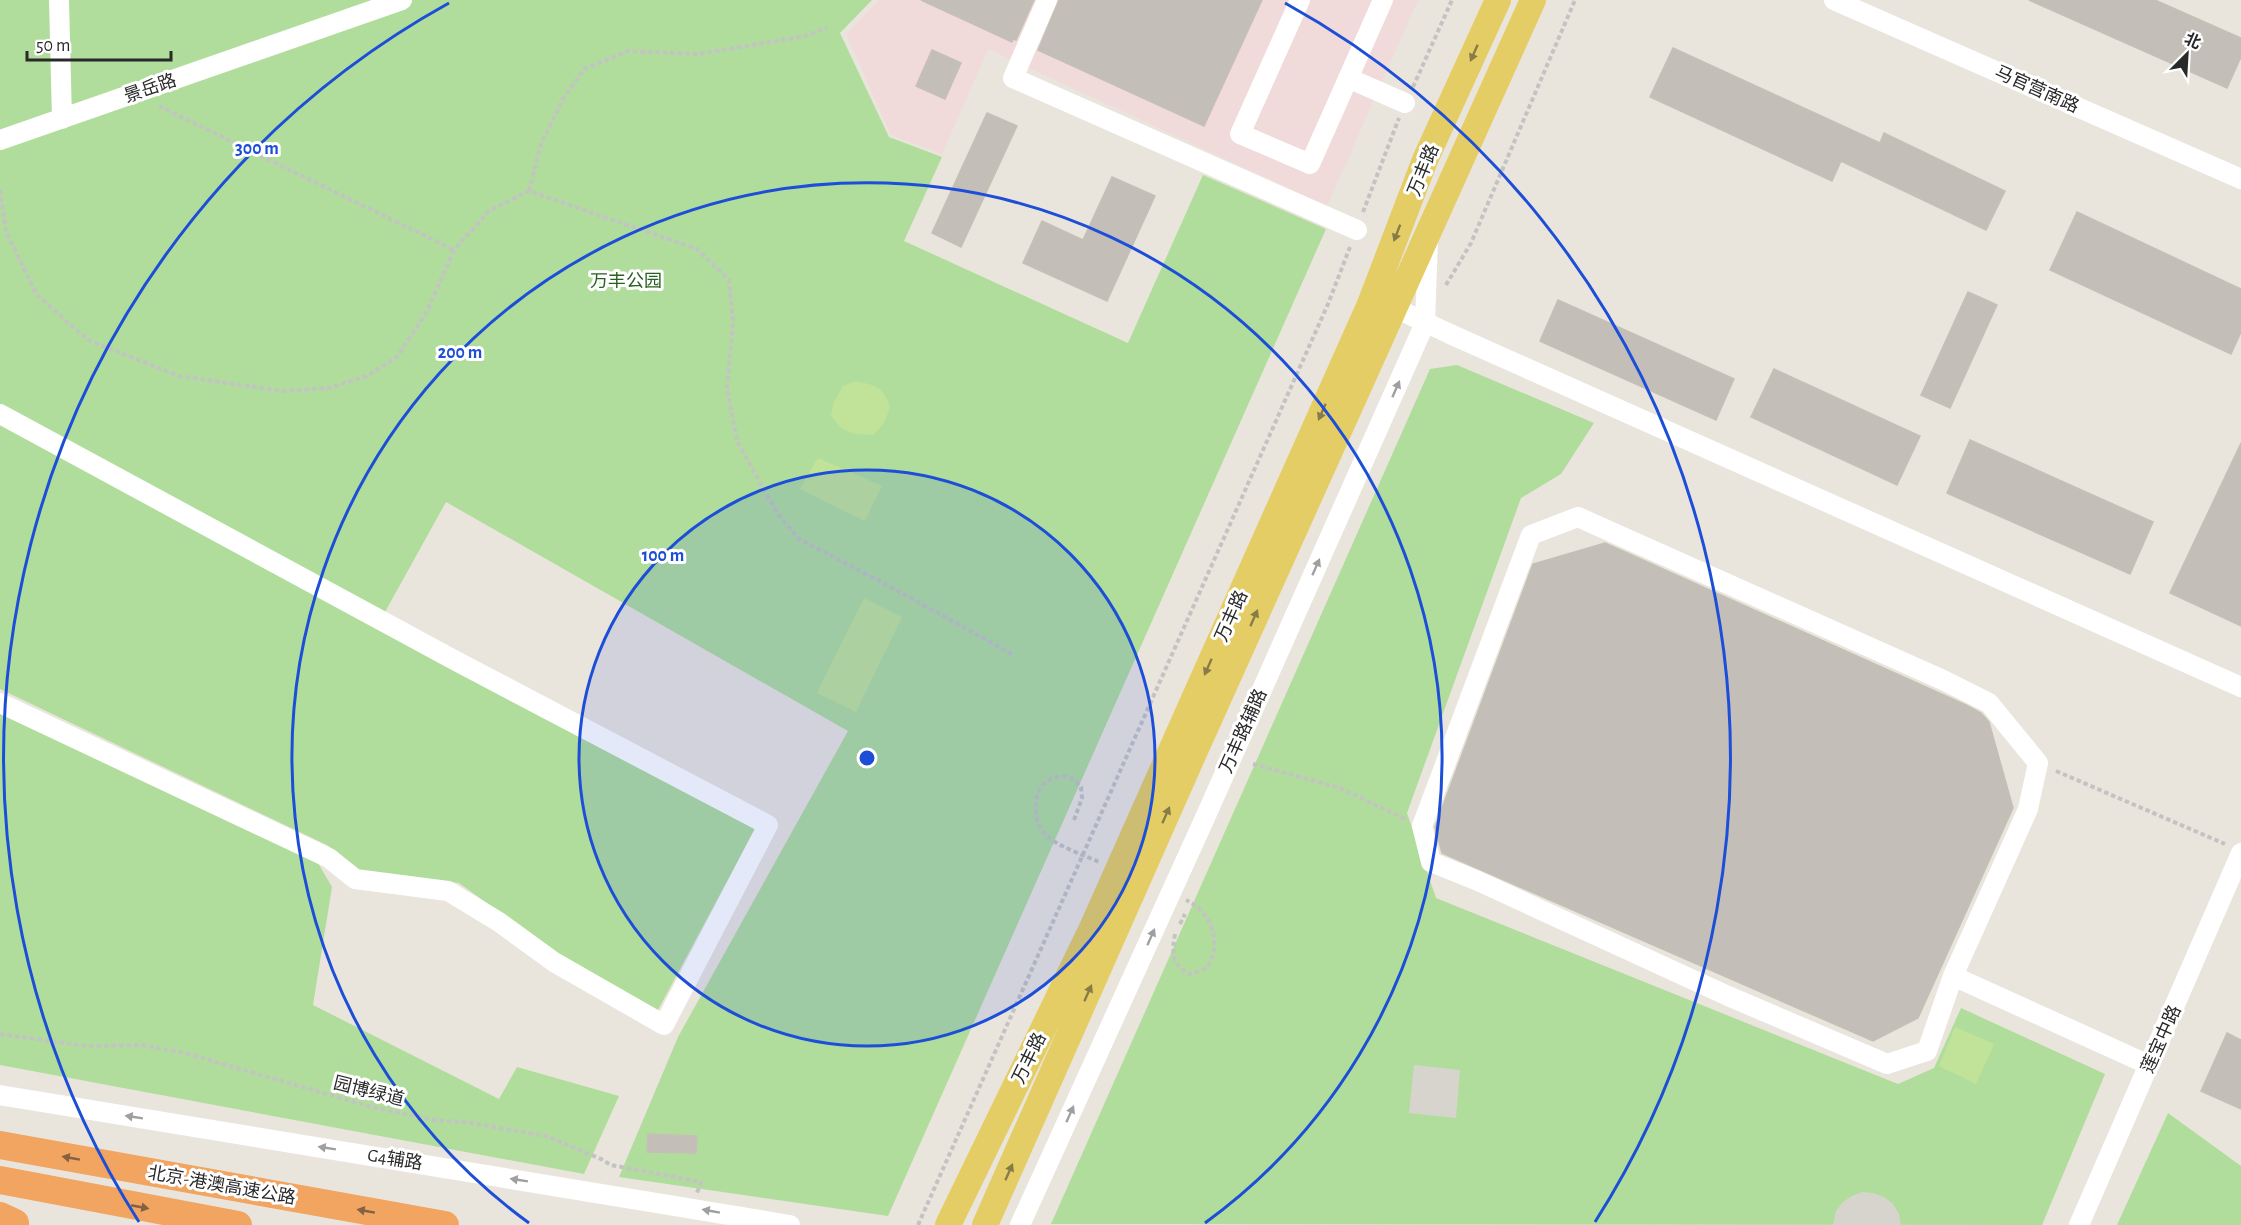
<svg xmlns="http://www.w3.org/2000/svg" width="2241" height="1225" viewBox="0 0 2241 1225" font-family="'Alegreya Sans','Noto Sans SC',sans-serif">
<style>
.medical{fill:#f0dada}
.green{fill:#b0dd9c}
.pitch{fill:#c1e399}
.plaza{fill:#d7d4ce}
.building{fill:#c3beb8;stroke:#c5c0b6;stroke-width:1.5}
.lines{fill:none;stroke-linecap:round;stroke-linejoin:round}
.path{stroke:#c3c3c3;stroke-width:4;stroke-dasharray:4.5 3;stroke-linecap:butt}
.minor{stroke:#fff;stroke-width:20}
.major{stroke:#e5cd66;stroke-width:26}
.highway{stroke:#f1a560;stroke-width:28}
.oneway{fill:#877b48}
.oneway2{fill:#9f9f9f}
.oneway3{fill:#836142}
.ring{fill:none;stroke:#1d4ed8;stroke-width:3}
.labels{text-anchor:middle;stroke-width:6;stroke-linejoin:round;paint-order:stroke}
.street-label{font-size:18px;fill:#292929;stroke:#fff}
.park-label{font-size:18px;fill:#2a601f;stroke:#fff}
.centre{fill:#1d4ed8;stroke:#fff;stroke-width:3}
.ring-label{font-size:18px;text-anchor:middle;font-weight:bold;fill:#1d4ed8;stroke:#fff;stroke-width:6;stroke-linejoin:round;paint-order:stroke}
</style>
<rect width="100%" height="100%" fill="#eae5dc"/>
<path class="medical" d="M879 0H1418L1327 206 988 49 942 154 891 135 846 34Z"/>
<path class="green" d="M0 0H872L840 33 889 137 942 157 904 241 1128 343 1203 175 1326 229 888 1216 619 1177 678 1037 848 731 446 502 385 612 0 406Z
M1457 365 1594 423 1561 474 1521 498 1407 813 1436 898 1898 1084 1934 1068 1961 1008 2105 1074 2042 1225 1051 1224 1430 369Z
M0 425 755 829 658 1010 562 957 459 883 360 870 327 845 0 689Z
M0 711 318 863 332 887 313 1005 499 1099 517 1067 619 1096 584 1174 0 1065Z
M2168 1113 2241 1166V1225H2117Z"/>
<path class="pitch" d="M855 381C875 385 884 387 890 408L884 423 873 435C852 434 843 434 831 415L834 402 843 386Z
M818 458 882 486 865 521 800 489Z
M864 598 902 617 856 712 817 693Z
M1955 1027 1994 1044 1976 1084 1939 1066Z"/>
<path class="plaza" d="M1414 1065 1460 1070 1456 1118 1409 1113Z
M1862 1192 1873 1193 1884 1197 1893 1204 1899 1214 1901 1225H1833L1836 1211 1843 1202 1852 1196Z"/>
<path class="building" d="M921 0H1034L1016 40 1013 39 1012 42Z
M1059 0H1262L1204 126 1038 50Z
M2029 0H2155L2241 38V57L2227 88Z
M1673 48 1880 143 1884 133 2005 191 1986 230 1841 161 1832 181 1650 97Z
M932 50 961 63 945 99 916 86Z
M987 113 1017 126 961 247 932 233Z
M1112 177 1155 196 1107 301 1023 263 1042 221 1083 240Z
M2077 212 2241 289V332L2231 354 2050 270Z
M1968 292 1997 305 1950 408 1921 395Z
M1558 300 1734 379 1716 420 1540 341Z
M1774 369 1920 436 1897 485 1751 417Z
M1970 440 2153 522 2130 574 1947 493Z
M2241 443V626L2170 593Z
M1605 543 1966 705 1981 713 1989 722 2013 808 1918 1018 1873 1041 1442 853 1435 827 1533 564Z
M2227 1033 2241 1040V1109L2201 1091Z
M648 1134 697 1136 696 1153 647 1152Z"/>
<g class="lines">
<path class="path" d="M1413 87 1452 0
M159 106 454 250
M0 190 6 232 37 295 88 340 179 376 282 391 329 388 367 376 397 357 426 313 454 250 489 211 529 191 697 249 729 280 733 323 727 388 737 441 777 513 799 539 889 586 1012 654
M529 191 541 144 563 99 584 69 628 51 698 54 805 36 827 28
M1363 212 1399 118
M1446 285 1471 243 1575 0
M1253 764 1340 788 1407 820
M2056 771 2225 844
M1074 820 1082 798 1081 787C1078 784 1075 780 1071 778 1067 776 1061 776 1057 777 1032 781 1030 818 1045 834 1056 846 1084 855 1099 862
M1180 924 1185 914
M1175 934C1172 952 1171 966 1190 974L1207 968C1223 944 1212 912 1186 900
M0 1034 87 1046 141 1045 185 1053 372 1107 434 1120 472 1123 546 1136 601 1159 611 1165 701 1182 697 1193
M918 1225 1328 304 1350 247"/>
<path class="minor" d="M59 0 62 119
M1047 0 1013 78 1357 230
M1300 0 1240 134 1310 164 1383 0
M1834 0 2241 179
M1348 78 1405 103
M0 140 402 0
M1393 307 1450 334 2241 687
M0 414 456 661 768 825 664 1025 554 962 499 922 448 891 355 879 329 858 0 703
M1578 517 1943 680 1989 703 2038 763 2028 809 1953 976 1927 1051 1887 1064 1728 996 1478 881 1431 862 1422 826 1531 535Z
M1953 976 2149 1065
M0 1095 790 1225
M1020 1225 1204 820 1425 323 1428 241
M2079 1225 2241 853"/>
<path class="major" d="M948 1225 1091 930 1370 304 1425 160 1498 0
M985 1225 1194 753 1533 0"/>
<path class="highway" d="M0 1145 445 1225
M0 1180 238 1225
M0 1216 15 1223"/>
</g>
<defs><path id="oneway-solid" d="M-6-.8H1V-3.2L6.5 0L1 3.2V.8H-6Z" transform="scale(1.5)"/></defs>
<g class="oneway">
<use href="#oneway-solid" transform="translate(1474 53) rotate(114)"/>
<use href="#oneway-solid" transform="translate(1397 233) rotate(111)"/>
<use href="#oneway-solid" transform="translate(1322 412) rotate(114)"/>
<use href="#oneway-solid" transform="translate(1254 618) rotate(-66)"/>
<use href="#oneway-solid" transform="translate(1208 667) rotate(114)"/>
<use href="#oneway-solid" transform="translate(1166 815) rotate(-66)"/>
<use href="#oneway-solid" transform="translate(1088 993) rotate(-66)"/>
<use href="#oneway-solid" transform="translate(1009 1172) rotate(-66)"/>
</g>
<g class="oneway2">
<use href="#oneway-solid" transform="translate(1396 389) rotate(-66)"/>
<use href="#oneway-solid" transform="translate(1316 567) rotate(-66)"/>
<use href="#oneway-solid" transform="translate(1151 937) rotate(-66)"/>
<use href="#oneway-solid" transform="translate(1070 1114) rotate(-66)"/>
<use href="#oneway-solid" transform="translate(134 1117) rotate(-171)"/>
<use href="#oneway-solid" transform="translate(327 1148) rotate(-171)"/>
<use href="#oneway-solid" transform="translate(519 1180) rotate(-171)"/>
<use href="#oneway-solid" transform="translate(711 1211) rotate(-170)"/>
</g>
<g class="oneway3">
<use href="#oneway-solid" transform="translate(71 1158) rotate(-170)"/>
<use href="#oneway-solid" transform="translate(140 1207) rotate(11)"/>
<use href="#oneway-solid" transform="translate(366 1211) rotate(-170)"/>
</g>
<circle cx="867" cy="758" r="288" fill="#1d4ed8" fill-opacity=".12"/>
<g class="ring">
<circle cx="867" cy="758" r="288"/>
<path d="M529 1223A575 575 0 1 1 1205 1223"/>
<path d="M139 1222A863 863 0 0 1 449 3M1285 3A863 863 0 0 1 1595 1222"/>
</g>
<g class="labels">
<g class="street-label">
<text transform="translate(150 88) rotate(-19)" y="6">景岳路</text>
<text transform="translate(2037 89) rotate(24)" y="6">马官营南路</text>
<text transform="translate(1423 170) rotate(-68)" y="6">万丰路</text>
<text transform="translate(1231 616) rotate(-66)" y="6">万丰路</text>
<text transform="translate(1243 731) rotate(-66)" y="6">万丰路辅路</text>
<text transform="translate(2161 1039) rotate(-66)" y="6">莲宝中路</text>
<text transform="translate(1029 1058) rotate(-64)" y="6">万丰路</text>
<text transform="translate(369 1091) rotate(14)" y="6">园博绿道</text>
<text transform="translate(395 1159) rotate(9)" y="6">G4辅路</text>
<text transform="translate(222 1185) rotate(10)" y="6">北京-港澳高速公路</text>
</g>
<g class="park-label">
<text x="626" y="287">万丰公园</text>
</g>
</g>
<circle cx="867" cy="758" r="9" class="centre"/>
<g class="ring-label">
<text x="257" y="154">300 m</text>
<text x="460" y="358">200 m</text>
<text x="663" y="561">100 m</text>
</g>
<g transform="translate(2187 54) rotate(24)" stroke="#ffffff" stroke-width="4.5" paint-order="stroke">
<path d="M0-4.5L10 22L0 15L-10 22Z" fill="#292929"/>
<text y="-9" font-size="16" font-weight="bold" text-anchor="middle" fill="#292929">北</text>
</g>
<path d="M27 51v9h144v-9" fill="none" stroke="#292929" stroke-width="3"/>
<text x="36" y="51" font-size="18" fill="#292929" stroke="#ffffff" stroke-width="4.5" paint-order="stroke">50 m</text>
</svg>
